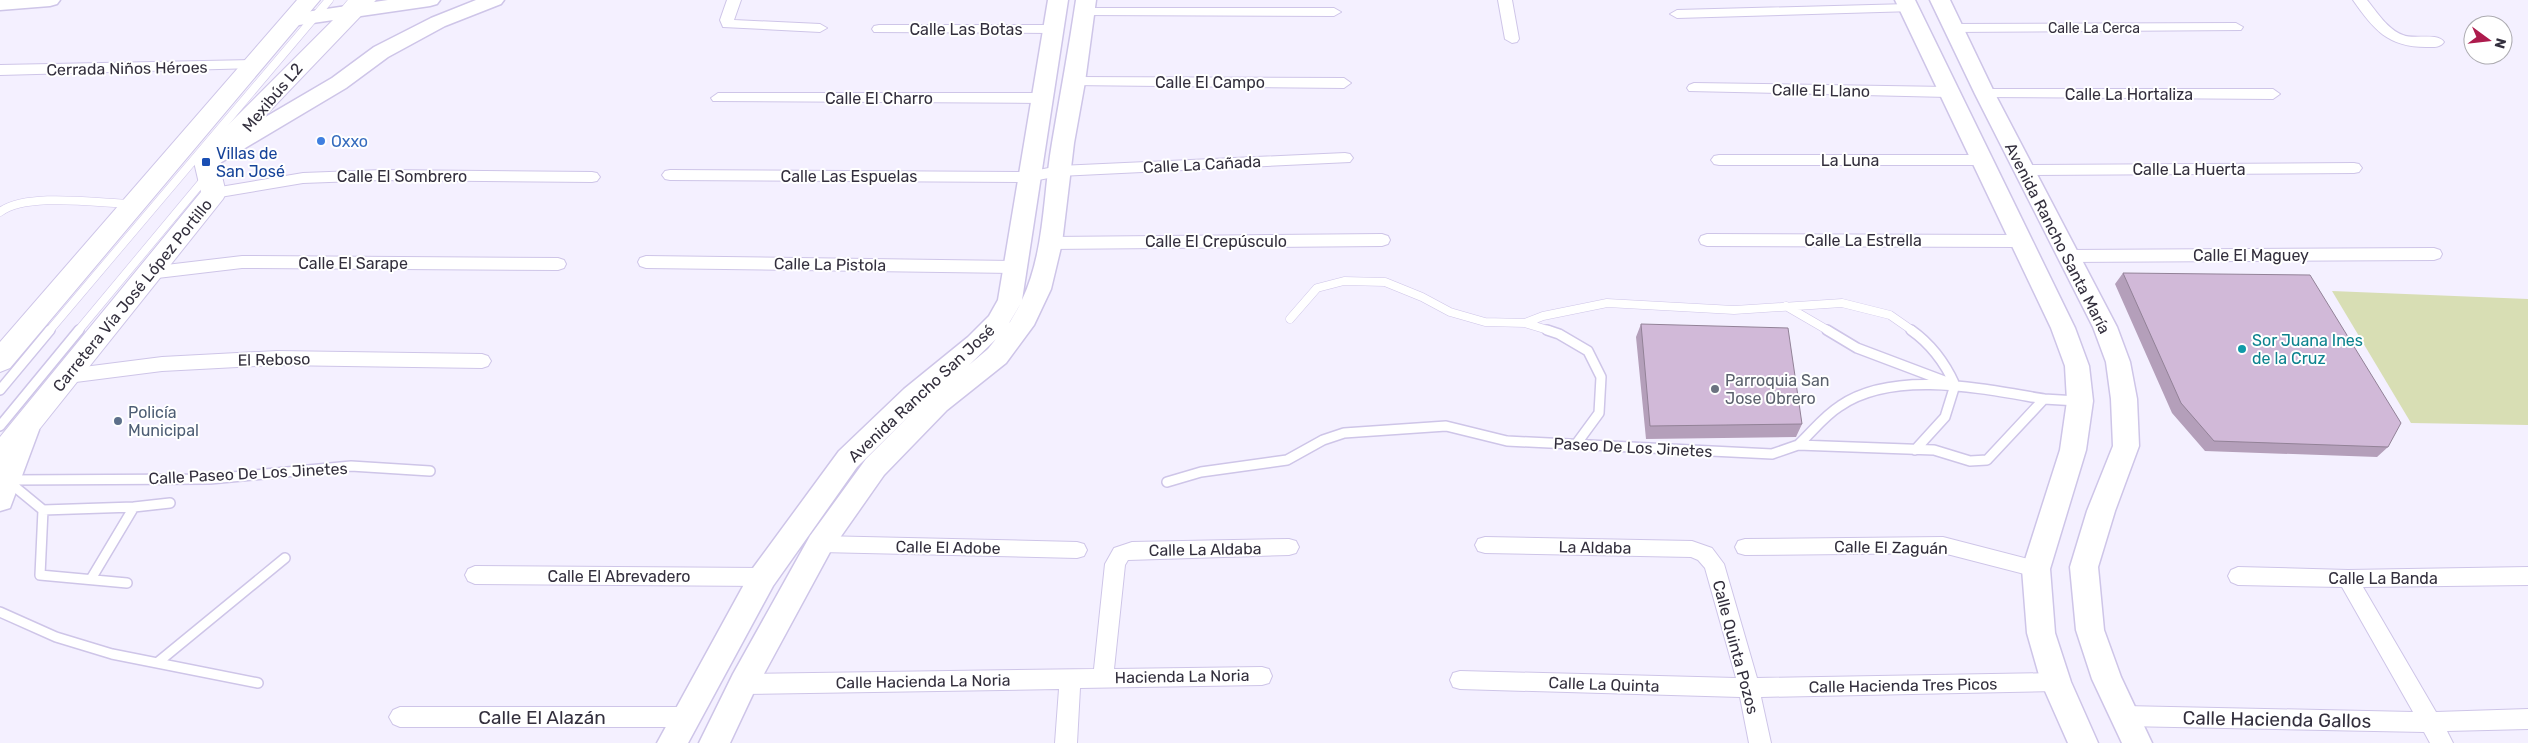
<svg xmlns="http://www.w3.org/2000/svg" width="2528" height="743" viewBox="0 0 2528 743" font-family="Rubik,sans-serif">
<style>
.green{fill:#d8deb4}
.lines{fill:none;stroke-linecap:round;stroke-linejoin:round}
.lane-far1-casing{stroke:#cec5e8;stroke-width:9}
.lane-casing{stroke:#cec5e8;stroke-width:12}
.street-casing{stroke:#cec5e8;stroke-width:2}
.secondary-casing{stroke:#cec5e8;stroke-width:3}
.primary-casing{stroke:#cec5e8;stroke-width:2}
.lane-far1{stroke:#fff;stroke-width:8}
.lane{stroke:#fff;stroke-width:9}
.street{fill:#fff;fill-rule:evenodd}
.secondary{fill:#fff;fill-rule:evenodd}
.primary{fill:#fff;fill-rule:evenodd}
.wall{fill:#b49fba}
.building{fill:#d1b9d8;stroke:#928297}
.shop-dot{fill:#3f7fe0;stroke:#fff;stroke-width:2}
.transit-dot{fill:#1a4fb4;stroke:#fff;stroke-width:2}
.culture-dot{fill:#0f9aa8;stroke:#fff;stroke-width:2}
.worship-dot{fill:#6b7280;stroke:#fff;stroke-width:2}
.service-dot{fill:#5c6f8a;stroke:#fff;stroke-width:2}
.labels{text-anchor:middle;stroke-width:4;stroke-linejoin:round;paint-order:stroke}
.far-street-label{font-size:14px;fill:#332f3d;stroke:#fff}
.street-label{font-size:16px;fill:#332f3d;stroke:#fff}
.shop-label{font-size:16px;fill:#366cbe;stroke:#fff;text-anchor:start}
.transit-label{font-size:16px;fill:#164399;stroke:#fff;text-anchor:start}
.culture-label{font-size:16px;fill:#0d838f;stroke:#fff;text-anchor:start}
.worship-label{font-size:16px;fill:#5b616d;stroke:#fff;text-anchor:start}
.service-label{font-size:16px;fill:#4e5e75;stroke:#fff;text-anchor:start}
.near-street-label{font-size:19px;fill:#332f3d;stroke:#fff}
</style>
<rect width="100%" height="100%" fill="#f4f0ff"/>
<path class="green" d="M2332 291 2528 299V425L2411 423Z"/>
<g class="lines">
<defs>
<path id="lane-far1" d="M343 12 353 0
M0 212C27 192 97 203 131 204
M1786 306 1829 331
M1290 319 1317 288 1344 281 1385 282 1422 297 1450 312 1485 322 1525 323 1543 316 1607 303 1734 310 1842 303 1890 315 1913 331
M1525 323 1551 331
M49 331 329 0
M78 331 207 176"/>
<path id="lane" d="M1547 330 1559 334 1588 351 1601 377 1599 413 1577 443
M1827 330 1857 348 1955 385 1945 417 1915 450
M1911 330C1931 344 1945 363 1955 385
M0 390 50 330
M0 426 79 330
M1798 445C1812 432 1824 416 1840 406 1894 369 1984 389 2044 399
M10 480 210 479 351 466 430 471
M9 482 43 510 40 575 127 583
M1167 482 1201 472 1287 460 1323 440 1344 433 1446 426 1507 441 1772 454 1798 445 1934 450 1970 461 1987 460 2044 399 2078 401
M43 510 134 507
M91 579 134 507 170 503
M0 612 56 637 112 654 258 683
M157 663 285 558"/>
<path id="street" d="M727 0H741L734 20 820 24 827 28 820 32 723 27 720 20Z
M1498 0H1512L1519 39 1517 42 1512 43 1505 39Z
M2353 0H2367C2377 12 2388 30 2403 35 2414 40 2437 32 2444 42 2440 48 2433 47 2426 47 2388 47 2373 29 2353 0Z
M1909 4 1914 5 1916 8 1914 11 1677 18 1670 14 1677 10Z
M1084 8H1334L1341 12 1334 16 1079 15 1077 12 1079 9Z
M2236 23 2243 27 2241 30 1952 32 1945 28 1952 24Z
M879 25H1052L1059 29 1052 33 874 32 872 29 874 26Z
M254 60 259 62 261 65 259 68 0 75V65Z
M1075 77 1344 78 1351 83 1344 88 1070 85 1068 82Z
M1694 83 1948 87 1955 92 1948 97 1689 91 1687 88 1689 85Z
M1985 89H2273L2280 94 2273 99 1980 97 1978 94Z
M718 93H1040L1047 98 1040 103 713 101 711 98Z
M1345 153 1350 154 1353 158 1350 162 1059 176 1028 182 670 180 665 179 662 175 665 171 670 170 1028 172 1059 166Z
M1719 155H1981L1986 156 1989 160 1986 164 1981 165H1719L1714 164 1711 160 1714 156Z
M2354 163 2359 164 2362 168 2359 172 2354 173 2024 175 2019 174 2016 170 2019 166 2024 165Z
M382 170 592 172 597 173 600 177 597 181 592 182 382 180 303 183 214 198 208 197 206 193 208 189 214 188 303 173Z
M1382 234 1388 236 1390 240 1388 244 1382 246 1050 249 1044 247 1042 243 1044 239 1050 237Z
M1707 234 2019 235 2025 237 2027 241 2025 245 2019 247 1707 246 1701 244 1699 240 1701 236Z
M2434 248 2440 250 2442 254 2440 258 2434 260 2068 262 2062 260 2060 256 2062 252 2068 250Z
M242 256 558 258 564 260 566 264 564 268 558 270 242 268 149 279 143 277 141 273 143 269 149 267Z
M646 256 1013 261 1019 263 1021 267 1019 271 1013 273 646 268 640 266 638 262 640 258Z
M277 351 482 354 488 356 491 361 488 366 482 368 277 365 162 371 68 383 62 381 59 376 62 371 68 369 162 357Z
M820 536 1077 542 1084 544 1087 550 1084 556 1077 558 820 552 813 550 810 544 813 538Z
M1485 537 1692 541 1712 548 1724 564 1757 678 2056 673 2063 675 2066 682 2063 689 2056 691 1761 697 1771 743H1749L1740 697 1460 689 1453 687 1450 680 1453 673 1460 671 1736 678 1705 568 1698 560 1691 557 1485 553 1478 551 1475 545 1478 539Z
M1943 537 2036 561 2043 563 2046 569 2043 575 2036 577 1943 553 1745 555 1738 553 1735 547 1738 541 1745 539Z
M1289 539 1296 541 1299 547 1296 553 1289 555 1128 560 1125 565 1114 669 1262 667 1269 669 1272 676 1269 683 1262 685 1080 688 1077 743H1055L1059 689 743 694 736 691 733 684 736 677 743 674 1094 669 1105 564 1114 548 1132 542Z
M475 566 763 568 770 571 773 577 770 583 763 586 475 584 468 581 465 575 468 569Z
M2238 567 2348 570 2528 567V585L2363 587 2436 712 2528 709V729L2447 731 2453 743H2430L2424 732 2124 726 2117 723 2113 716 2117 709 2124 706 2413 712 2342 587 2238 585 2231 582 2228 576 2231 570Z
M400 707H685L692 710 696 717 692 724 685 727H400L393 724 389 717 393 710Z"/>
<path id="secondary" d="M0 0H60L57 4 50 6 0 10Z
M388 0H440L437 4 430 6 292 26 285 24 282 20 285 16 292 14Z
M476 0H504L501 4 445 26 388 57 346 88 220 163 212 165 204 163 201 158 204 153 332 78 374 47 431 18Z
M1048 0H1068L1022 300C1045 252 1043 194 1052 143 1060 95 1069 48 1076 0H1096L1085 82 1074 143 1062 243 1051 289 1034 325 1006 363 947 410 884 475 830 552 753 694 730 743H699L733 674 810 536 866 459 915 410 857 467 773 586 688 743H657L753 568 839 451 904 389 968 337 989 316 998 300ZM1021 303 1009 323 1010 322ZM996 339 988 349 969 365Z
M1895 0H1915L2075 328 2089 366 2093 401 2086 450 2050 569 2055 633 2071 682 2098 743H2068L2041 682 2027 633 2022 569 2060 450 2067 401 2065 366 2051 328Z
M1930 0H1950L1995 94 2117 327 2130 362 2137 399 2139 446 2115 511 2098 567 2104 630 2121 677 2152 743H2122L2092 679 2076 630 2070 567 2087 511 2113 446 2111 399 2106 362 2093 327 1975 94Z
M26 420 35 423 39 430 13 500 10 508 0 511V465L17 423Z"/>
<path id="primary" d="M297 0H320L10 368 0 372V342Z
M353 0H376L219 164 226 193 223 199 10 466 0 470V437L201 192 194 162 197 156Z"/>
</defs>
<use href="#lane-far1" class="lane-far1-casing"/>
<use href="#lane" class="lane-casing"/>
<use href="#street" class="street-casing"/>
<use href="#secondary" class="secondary-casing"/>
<use href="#primary" class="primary-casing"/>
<use href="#lane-far1" class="lane-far1"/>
<use href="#lane" class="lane"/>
<use href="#street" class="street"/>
<use href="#secondary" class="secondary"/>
<use href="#primary" class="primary"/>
</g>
<path class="wall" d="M2123 273 2388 447 2377 457 2205 451 2172 413 2115 284Z
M1641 324 1802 424 1796 437 1646 439 1636 337Z"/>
<path class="building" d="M2123 273 2310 275 2401 423 2388 447 2214 441 2181 403Z
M1641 324 1788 328 1802 424 1650 426Z"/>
<circle class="shop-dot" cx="321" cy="141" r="5"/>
<rect class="transit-dot" x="201" y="157" width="10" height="10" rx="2.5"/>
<circle class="culture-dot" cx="2242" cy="349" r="5"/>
<circle class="worship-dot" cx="1715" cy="389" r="5"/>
<circle class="service-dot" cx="118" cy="421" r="5"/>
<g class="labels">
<g class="far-street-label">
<text x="2094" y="33">Calle La Cerca</text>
</g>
<g class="street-label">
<text x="966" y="35">Calle Las Botas</text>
<text transform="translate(127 68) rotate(-1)" y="6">Cerrada Niños Héroes</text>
<text x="1210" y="88">Calle El Campo</text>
<text transform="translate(1821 90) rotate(1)" y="6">Calle El Llano</text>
<text x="2129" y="100">Calle La Hortaliza</text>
<text transform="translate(272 97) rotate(-50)" y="6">Mexibús L2</text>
<text x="879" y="104">Calle El Charro</text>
<text x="1850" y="166">La Luna</text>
<text transform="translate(1202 164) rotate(-3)" y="6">Calle La Cañada</text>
<text x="2189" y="175">Calle La Huerta</text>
<text x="402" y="182">Calle El Sombrero</text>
<text x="849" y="182">Calle Las Espuelas</text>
<text transform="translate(2058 238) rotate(63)" y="6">Avenida Rancho Santa María</text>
<text x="1863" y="246">Calle La Estrella</text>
<text x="1216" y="247">Calle El Crepúsculo</text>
<text x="2251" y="261">Calle El Maguey</text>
<text x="353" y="269">Calle El Sarape</text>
<text transform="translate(830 264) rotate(1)" y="6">Calle La Pistola</text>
<text transform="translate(132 295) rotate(-51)" y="6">Carretera Vía José López Portillo</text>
<text transform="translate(274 359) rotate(-1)" y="6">El Reboso</text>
<text transform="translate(921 393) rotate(-43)" y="6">Avenida Rancho San José</text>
<text transform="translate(1633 447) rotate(3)" y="6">Paseo De Los Jinetes</text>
<text transform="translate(248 473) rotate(-3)" y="6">Calle Paseo De Los Jinetes</text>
<text transform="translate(948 547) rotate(1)" y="6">Calle El Adobe</text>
<text transform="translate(1595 547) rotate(1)" y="6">La Aldaba</text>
<text transform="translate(1891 547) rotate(1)" y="6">Calle El Zaguán</text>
<text transform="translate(1205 549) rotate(-1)" y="6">Calle La Aldaba</text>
<text x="619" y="582">Calle El Abrevadero</text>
<text x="2383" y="584">Calle La Banda</text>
<text transform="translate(1736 647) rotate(75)" y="6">Calle Quinta Pozos</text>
<text transform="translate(1182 676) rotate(-1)" y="6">Hacienda La Noria</text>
<text transform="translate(923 681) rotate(-1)" y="6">Calle Hacienda La Noria</text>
<text transform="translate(1604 684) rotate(2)" y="6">Calle La Quinta</text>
<text transform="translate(1903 685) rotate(-1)" y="6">Calle Hacienda Tres Picos</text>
</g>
<g class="shop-label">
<text x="331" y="147">Oxxo</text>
</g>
<g class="transit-label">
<text x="216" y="159">Villas de<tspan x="216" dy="18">San José</tspan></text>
</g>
<g class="culture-label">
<text x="2252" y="346">Sor Juana Ines<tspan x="2252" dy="18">de la Cruz</tspan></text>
</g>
<g class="worship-label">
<text x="1725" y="386">Parroquia San<tspan x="1725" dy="18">Jose Obrero</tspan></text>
</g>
<g class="service-label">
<text x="128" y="418">Policía<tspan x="128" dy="18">Municipal</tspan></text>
</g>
<g class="near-street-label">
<text x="542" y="724">Calle El Alazán</text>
<text transform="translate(2277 719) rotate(1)" y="7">Calle Hacienda Gallos</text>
</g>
</g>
<g transform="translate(2488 40) rotate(105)"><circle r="24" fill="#ffffff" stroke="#adacb1"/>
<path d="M0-4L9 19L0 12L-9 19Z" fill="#ad1b4d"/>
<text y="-8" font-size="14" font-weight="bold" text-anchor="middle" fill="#332f3d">N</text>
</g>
</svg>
